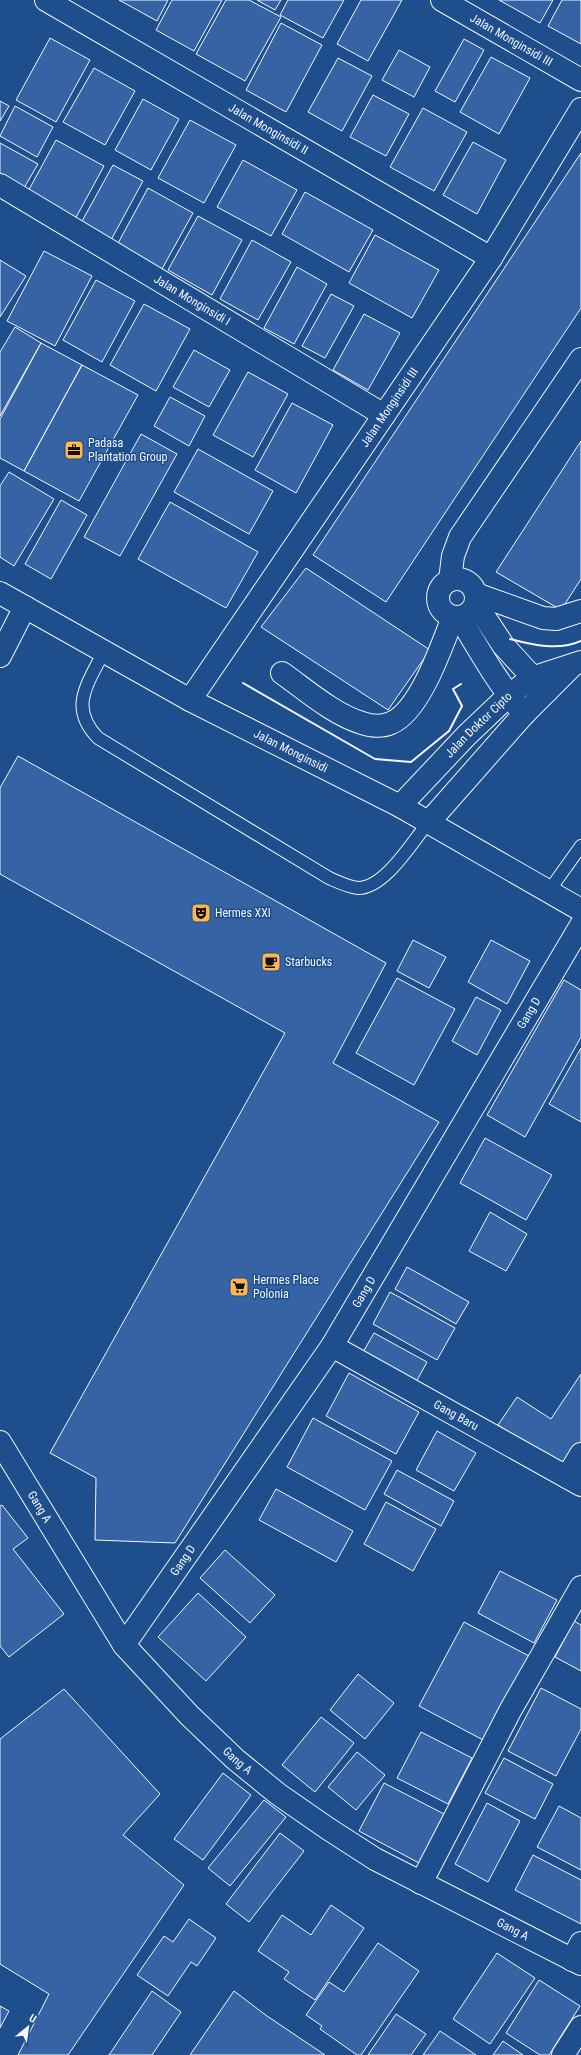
<svg xmlns="http://www.w3.org/2000/svg" width="581" height="2055" viewBox="0 0 581 2055" font-family="'Roboto Condensed',sans-serif">
<style>
.building{fill:#3563a3;stroke:#f2f6ff}
.lines{fill:none;stroke-linecap:round;stroke-linejoin:round}
.service-casing{stroke:#f2f6ff;stroke-width:14}
.minor-casing{stroke:#f2f6ff;stroke-width:24}
.tertiary-casing{stroke:#f2f6ff;stroke-width:24}
.secondary-casing{stroke:#f2f6ff;stroke-width:24}
.service{stroke:#1f4e8c;stroke-width:12}
.minor{stroke:#1f4e8c;stroke-width:22}
.tertiary{stroke:#1f4e8c;stroke-width:22}
.secondary{stroke:#1f4e8c;stroke-width:22}
.wall{stroke:#f2f6ff;stroke-width:2}
.labels{text-anchor:middle;stroke-width:3;stroke-linejoin:round;paint-order:stroke}
.street-label{font-size:12px;fill:#f2f6ff;stroke:#1f4e8c}
.poi-label{font-size:12px;fill:#f2f6ff;stroke:#1f4e8c;text-anchor:start}
</style>
<rect width="100%" height="100%" fill="#1f4e8c"/>
<path class="building" d="M119 0H168L157 21Z
M172 0H222L194 51 156 30Z
M226 0H249L281 17 245 81 196 54Z
M257 0H281L275 10Z
M288 0H344L323 38 280 15Z
M361 0H402L368 61 337 44Z
M499 0H553L540 23Z
M562 0H581V44L548 26Z
M281 23 322 45 286 112 246 90Z
M50 38 90 60 56 122 16 100Z
M464 39 484 50 455 102 435 91Z
M399 50 430 67 414 97 382 80Z
M491 57 530 78 499 134 460 112Z
M338 58 372 76 342 131 308 112Z
M94 68 135 91 105 145 63 122Z
M373 95 409 114 386 156 350 137Z
M143 99 179 119 151 170 115 150Z
M0 101 9 106 0 121Z
M15 106 53 127 37 157 0 136Z
M423 108 467 132 434 191 390 167Z
M190 120 236 145 204 203 158 178Z
M56 140 104 166 74 221 26 195Z
M473 142 506 160 477 214 443 195Z
M0 143 38 164 21 193 0 181Z
M581 153V308L386 602 313 555Z
M243 160 297 190 271 236 217 207Z
M113 165 143 181 111 240 81 223Z
M148 188 193 213 162 269 117 245Z
M305 192 373 230 349 272 282 234Z
M198 216 242 240 212 295 168 270Z
M375 235 439 270 412 318 349 283Z
M252 240 291 262 258 320 220 299Z
M44 251 92 276 55 346 7 321Z
M0 260 26 276 0 317Z
M297 267 327 284 294 344 264 328Z
M96 280 135 301 102 362 63 340Z
M331 294 354 306 325 358 302 346Z
M144 304 190 329 156 391 110 365Z
M364 314 400 333 368 390 333 370Z
M15 327 41 343 0 416V352Z
M41 343 82 365 24 471 0 458V419Z
M194 350 230 370 209 407 173 387Z
M82 365 138 395 79 501 24 471Z
M248 372 288 394 253 457 213 435Z
M170 397 205 416 189 446 154 426Z
M292 403 333 425 296 493 255 470Z
M141 434 177 454 120 556 84 537Z
M581 441V579L561 610 496 572Z
M198 449 273 491 249 534 174 492Z
M9 472 54 499 14 566 0 557V486Z
M61 500 87 515 51 579 25 564Z
M170 502 258 552 226 608 138 559Z
M306 568 430 650 388 710 261 627Z
M18 756 386 963 333 1063 439 1122 175 1543 95 1540 96 1478 50 1453 285 1033 0 874V788Z
M413 940 446 957 429 988 397 971Z
M491 940 530 961 507 1004 468 982Z
M397 978 455 1009 414 1085 356 1053Z
M564 980 581 990V1037L525 1137 487 1115Z
M476 997 501 1010 477 1055 452 1041Z
M581 1048V1122L549 1104Z
M485 1138 552 1175 526 1220 460 1183Z
M490 1212 527 1234 506 1271 469 1251Z
M407 1267 469 1302 456 1324 395 1289Z
M390 1292 455 1328 437 1360 373 1324Z
M374 1333 427 1362 416 1382 363 1352Z
M349 1373 419 1412 396 1454 326 1416Z
M581 1374V1445L566 1468 498 1425 517 1397 551 1419Z
M313 1418 392 1461 365 1510 287 1467Z
M437 1431 476 1453 454 1491 416 1470Z
M397 1470 454 1501 441 1526 384 1494Z
M276 1489 353 1531 336 1562 259 1520Z
M386 1502 436 1529 413 1571 364 1544Z
M2 1505 28 1538 13 1549 64 1614 9 1657 0 1646V1506Z
M225 1550 275 1595 250 1623 200 1578Z
M500 1571 557 1600 534 1643 478 1613Z
M198 1593 246 1637 206 1681 158 1637Z
M574 1621 581 1625V1671L555 1657Z
M464 1622 529 1656 485 1741 419 1706Z
M358 1674 394 1703 365 1739 330 1710Z
M541 1688 581 1709V1729L556 1776 508 1751Z
M64 1689 160 1794 123 1835 184 1885 68 2055H18L49 1994 0 1964V1739Z
M321 1717 354 1743 315 1792 282 1765Z
M421 1732 472 1758 448 1804 397 1778Z
M357 1752 385 1775 356 1810 328 1787Z
M504 1758 553 1784 535 1819 485 1793Z
M223 1773 251 1795 203 1860 174 1839Z
M384 1783 444 1814 419 1863 359 1831Z
M264 1800 286 1817 230 1886 208 1868Z
M487 1803 520 1821 488 1882 455 1864Z
M559 1806 581 1818V1870L537 1847Z
M280 1833 304 1851 249 1922 226 1904Z
M533 1855 581 1880V1924L515 1890Z
M331 1905 364 1928 315 2000 284 1979 289 1972 258 1951 282 1915 311 1935Z
M189 1919 216 1938 197 1966 191 1962 168 1996 137 1975 164 1936 173 1942Z
M378 1943 419 1971 361 2055H357L320 2029 322 2026 306 2015 329 1982 344 1992Z
M497 1953 535 1978 490 2044 453 2019Z
M539 1980 580 2006 549 2055H540L506 2033Z
M152 1991 181 2012 152 2055H109Z
M234 1991 267 2016 325 2055H190Z
M0 2006 9 2011 0 2028Z
M396 2014 426 2034 411 2055H368Z
M440 2031 476 2055H423Z
M503 2041 523 2055H493Z"/>
<g class="lines">
<defs>
<path id="service" d="M104 651C88 684 68 707 98 738L329 878C338 882 348 887 358 888 385 888 412 842 428 823
M550 893 556 881 581 846"/>
<g id="minor">
<path id="s1" d="M46 0 491 258"/>
<path id="s2" d="M442 0 581 80"/>
<path id="s3" d="M0 185 384 415"/>
<circle cx="457" cy="598" r="19"/>
<path d="M450 580 453 556 460 537 581 359"/>
<path d="M476 594 543 618 556 619 581 611"/>
<path d="M476 604 503 645 546 692"/>
<path d="M460 618C480 652 499 685 524 714"/>
<path d="M0 656 25 607"/>
<path d="M282 673C306 690 333 714 362 723 371 726 382 727 391 723 420 711 442 645 453 617"/>
<path id="s4" d="M190 700 491 258 581 109"/>
<path id="s5" d="M332 1346 581 1485"/>
<path id="s6" d="M0 1442 124 1645 189 1715 235 1759 278 1794 327 1828 375 1859 581 1964"/>
<path d="M567 1477 581 1454"/>
<path id="s7" d="M124 1645 332 1346 581 925"/>
<path d="M421 1883 510 1711 581 1587"/>
<path d="M572 1960 581 1943"/>
<path d="M563 2055 581 2027"/>
</g>
<g id="tertiary">
<path id="s8" d="M400 806 466 736 508 696 532 678 581 662"/>
<path d="M428 823 524 714 571 667"/>
</g>
<g id="secondary">
<path id="s9" d="M0 593 190 700 400 806 581 910"/>
</g>
</defs>
<use href="#service" class="service-casing"/>
<use href="#minor" class="minor-casing"/>
<use href="#tertiary" class="tertiary-casing"/>
<use href="#secondary" class="secondary-casing"/>
<use href="#service" class="service"/>
<use href="#minor" class="minor"/>
<use href="#tertiary" class="tertiary"/>
<use href="#secondary" class="secondary"/>
<path class="wall" d="M510 639C533 645 559 651 581 641
M243 683 375 759 411 762 449 731 462 706 453 689 461 684"/>
</g>
<defs>
<symbol id="office-square" viewBox="-11 -11 22 22"><rect x="-9" y="-9" width="18" height="18" rx="4" fill="#ffb74d" stroke="#1f4e8c"/><path d="M-6-3h4V-5.5h4V-3h4V5H-6ZM-1-4.5V-3h2v-1.5ZM-6 0V1H6V0Z" fill="#111"/></symbol>
<symbol id="theatre-square" viewBox="-11 -11 22 22"><rect x="-9" y="-9" width="18" height="18" rx="4" fill="#ffb74d" stroke="#1f4e8c"/><path d="M-5-5.5Q0-4 5-5.5V0Q5 5 0 6Q-5 5-5 0ZM-3.3-2.5H-1v1.5H-3.3ZM1-2.5H3.3v1.5H1ZM-2.8 1Q0 5.5 2.8 1Z" fill="#111"/></symbol>
<symbol id="cafe-square" viewBox="-11 -11 22 22"><rect x="-9" y="-9" width="18" height="18" rx="4" fill="#ffb74d" stroke="#1f4e8c"/><path d="M-5.5-4.5H6V0H3Q3 3.5 0 3.5H-2.5Q-5.5 3.5-5.5 0ZM3-3.2v2h1.7v-2ZM-6 4.5H4V6H-6Z" fill="#111"/></symbol>
<symbol id="supermarket-square" viewBox="-11 -11 22 22"><rect x="-9" y="-9" width="18" height="18" rx="4" fill="#ffb74d" stroke="#1f4e8c"/><path d="M-6-5.5h2.5l.6 2H6L4.5 2H-2.5L-4.4-4H-6ZM-1.5 3.2a1.3 1.3 0 1 0 .1 0ZM3 3.2a1.3 1.3 0 1 0 .1 0Z" fill="#111"/></symbol>
</defs>
<g fill-rule="evenodd">
<use href="#office-square" x="63" y="439" width="22" height="22"/>
<use href="#theatre-square" x="190" y="902" width="22" height="22"/>
<use href="#cafe-square" x="260" y="951" width="22" height="22"/>
<use href="#supermarket-square" x="228" y="1276" width="22" height="22"/>
</g>
<g class="labels">
<g class="street-label">
<text dy="4" stroke="none"><textPath href="#s2" startOffset="80">Jalan Monginsidi III</textPath></text>
<text dy="4" stroke="none"><textPath href="#s1" startOffset="257">Jalan Monginsidi II</textPath></text>
<text dy="4" stroke="none"><textPath href="#s3" startOffset="224">Jalan Monginsidi I</textPath></text>
<text dy="4" stroke="none"><textPath href="#s4" startOffset="354">Jalan Monginsidi III</textPath></text>
<text dy="4" stroke="none"><textPath href="#s8" startOffset="113">Jalan Doktor Cipto</textPath></text>
<text dy="4" stroke="none"><textPath href="#s9" startOffset="331">Jalan Monginsidi</textPath></text>
<text dy="4" stroke="none"><textPath href="#s7" startOffset="751">Gang D</textPath></text>
<text dy="4" stroke="none"><textPath href="#s7" startOffset="427">Gang D</textPath></text>
<text dy="4" stroke="none"><textPath href="#s5" startOffset="142">Gang Baru</textPath></text>
<text dy="4" stroke="none"><textPath href="#s6" startOffset="76">Gang A</textPath></text>
<text dy="4" stroke="none"><textPath href="#s7" startOffset="103">Gang D</textPath></text>
<text dy="4" stroke="none"><textPath href="#s6" startOffset="400">Gang A</textPath></text>
<text dy="4" stroke="none"><textPath href="#s6" startOffset="724">Gang A</textPath></text>
</g>
<g class="poi-label">
<text x="88" y="447">Padasa<tspan x="88" dy="14">Plantation Group</tspan></text>
<text x="215" y="917">Hermes XXI</text>
<text x="285" y="966">Starbucks</text>
<text x="253" y="1284">Hermes Place<tspan x="253" dy="14">Polonia</tspan></text>
</g>
</g>
<g transform="translate(28 2027) rotate(29)" stroke="#1f4e8c" stroke-width="3" paint-order="stroke">
<path d="M0-3L7 15L0 10L-7 15Z" fill="#f2f6ff"/>
<text y="-6" font-size="11" font-weight="bold" text-anchor="middle" fill="#f2f6ff">U</text>
</g>
</svg>
